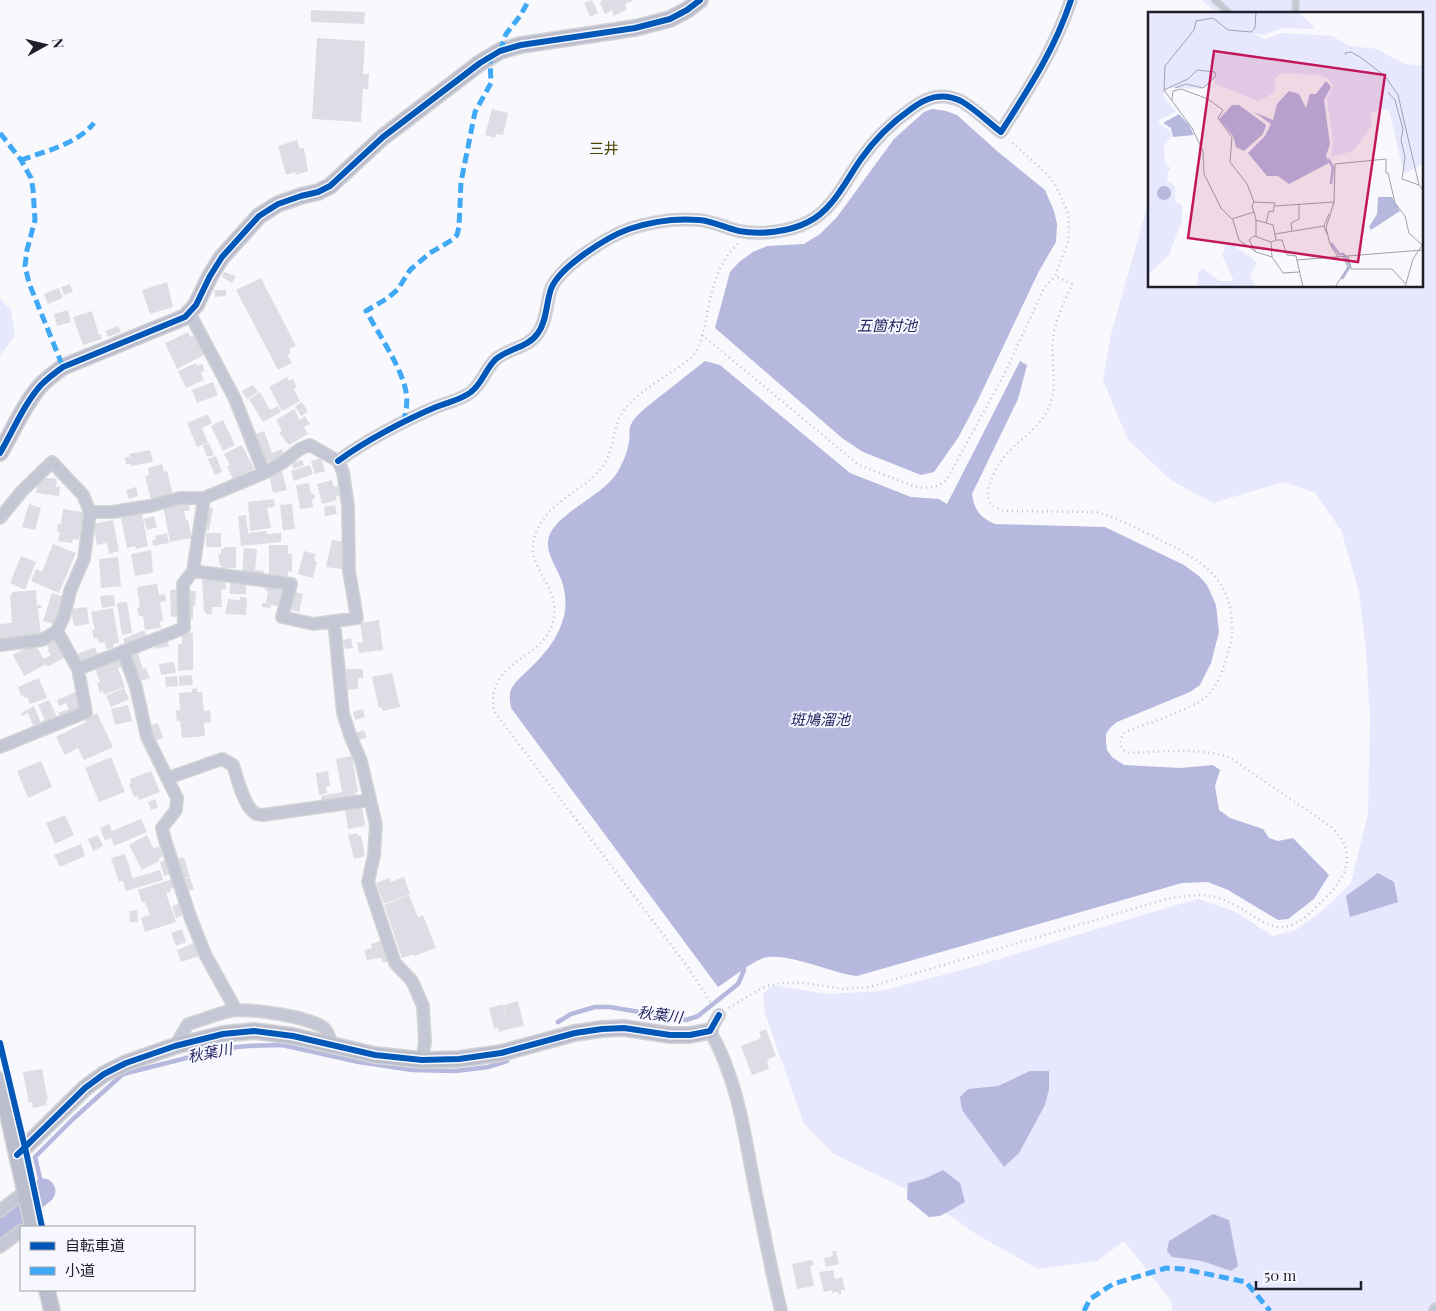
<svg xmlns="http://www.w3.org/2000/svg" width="1436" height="1311" viewBox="0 0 1436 1311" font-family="'Playfair Display','Noto Sans JP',serif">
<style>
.green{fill:#e7e8fe}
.water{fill:#b6b8de}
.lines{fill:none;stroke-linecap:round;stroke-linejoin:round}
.stream{stroke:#b6b8de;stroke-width:4.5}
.river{stroke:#b6b8de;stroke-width:25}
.building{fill:#dcdde5}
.lane-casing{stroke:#d2d3d6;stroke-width:8}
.street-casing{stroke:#d2d3d6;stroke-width:14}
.secondary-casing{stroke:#d2d3d6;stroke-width:18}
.path{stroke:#bfc0c9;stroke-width:2.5;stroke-dasharray:1 4;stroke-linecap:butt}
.lane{stroke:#c6c7d4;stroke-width:5.5}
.street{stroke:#c6c7d4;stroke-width:11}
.secondary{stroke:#bdbecd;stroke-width:15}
.quiet{stroke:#3fa9f5;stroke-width:5;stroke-dasharray:10 5;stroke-linecap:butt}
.cycleway-casing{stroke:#f7f8ff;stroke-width:9}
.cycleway{stroke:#0057b8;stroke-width:6}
.labels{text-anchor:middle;stroke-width:4;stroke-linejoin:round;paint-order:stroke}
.neighbourhood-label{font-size:15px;fill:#4e4602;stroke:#f7f8ff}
.water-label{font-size:15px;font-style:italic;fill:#292462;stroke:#f7f8ff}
.inset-river{fill:none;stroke:#b6b8de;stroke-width:2.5}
.inset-road{fill:none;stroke:#a1a2a9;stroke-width:1}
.view{fill:#c2185b;fill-opacity:0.15;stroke:#c2185b;stroke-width:2.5}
.inset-edge{fill:none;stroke:#1e1f2b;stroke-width:2.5}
</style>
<rect width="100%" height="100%" fill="#f9f9fd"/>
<path class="green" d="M1201 0H1436V1311H1172L1171 1301 1124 1241 1097 1261 1038 1269 979 1236 926 1199 834 1154 804 1124 765 1014 763 994 773 985 826 994 881 991 973 967 1149 913 1198 899 1234 911 1273 936 1296 930 1327 907 1351 883 1368 814 1370 718 1366 651 1359 592 1341 530 1315 493 1284 482 1213 503 1172 481 1128 440 1103 380 1111 334 1144 218 1150 191V286H1422V14H1219Z
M0 299 11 310 15 336 0 355Z"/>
<path class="water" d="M932 109 946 111 957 115 997 151 1045 190 1054 211 1057 224 1056 242 1039 271 977 402 958 438 934 472 921 475 863 452 842 438 715 328 730 272 739 262 753 252 767 246 804 244 820 234 837 217 894 139 924 112Z
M705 361 720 365 850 473 911 497 939 499 947 504 1020 361 1027 365 1018 399 972 494C974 509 980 518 995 524L1105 527 1184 565 1199 576 1207 585 1216 605 1219 632 1211 663 1200 685 1190 692 1117 722 1110 728 1106 734V742L1107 750 1112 757 1124 765 1181 768 1213 765 1220 770 1215 786 1219 810 1230 818 1263 829 1269 838 1278 841 1293 838 1329 875 1314 899 1288 919 1278 920 1228 890 1208 882 1182 883 857 976C833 974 782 949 761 959 746 966 732 978 718 987L511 708C510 700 508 693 513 686 516 681 522 676 526 672 543 656 558 640 564 616 567 605 565 589 561 579 555 564 542 548 551 532 562 512 598 497 614 477 621 468 627 454 629 442 630 437 629 432 630 427 632 420 639 414 644 409Z
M1378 873 1394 882 1398 902 1350 917 1346 896Z
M1030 1071H1049V1089L1045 1105 1019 1153 1004 1167 962 1110 960 1097 968 1089 998 1086Z
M943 1170 960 1183 965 1202 940 1216 929 1217 907 1199 908 1183 924 1179Z
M1213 1214 1229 1220 1238 1266 1231 1271 1202 1261 1172 1257 1167 1251 1169 1241Z"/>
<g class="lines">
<path class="stream" d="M558 1022 571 1014 595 1007H610L686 1020 698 1016 738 984 744 970
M43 1191 35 1157 72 1120 123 1074 226 1048 248 1046 282 1045 359 1062 412 1070 456 1071 488 1067 507 1061"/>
<path class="river" d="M0 1227 43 1191"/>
</g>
<path class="building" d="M592 0 598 13 590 17 584 3Z
M602 0H634L625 4 627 9 614 16 612 10 605 14 600 3Z
M311 10 365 12 364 24 311 22Z
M317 38 365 41 363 74H369L368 89H363L361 122 312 119Z
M492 109 508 113 503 135 496 134 495 138 485 135Z
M297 140 300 149 304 148 308 171 296 175 295 172 286 175 278 146Z
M224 272 236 276 232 283 222 277Z
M261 278 296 346 289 349 291 353 287 355 292 363 278 370 236 290Z
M167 282 173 307 150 314 142 290Z
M70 284 73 292 64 295 61 287Z
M59 288 63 298 48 304 44 294Z
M214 290H226V296L215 297Z
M68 310 71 322 57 326 54 314Z
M92 311 99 335 101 334 102 339 83 345 73 317Z
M118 326 121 332 108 337 105 331Z
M188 332 190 337 195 335 204 355 177 369 165 343Z
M196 363 197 366 202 364 205 371 201 372 204 380 186 388 178 371Z
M287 377 289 381 293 379 297 387 294 389 300 401 282 411 269 387Z
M213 382 218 395 197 403 192 390Z
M253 385 258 392 247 399 242 391Z
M260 392 270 410 278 406 281 412 263 422 249 399Z
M302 402 308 412 301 416 295 406Z
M294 409 300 420 305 416 310 424 304 427 308 434 289 445 279 433 282 431 276 420Z
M208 414 212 423 202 428 208 443 197 447 187 423Z
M223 420 235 445 223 451 211 426Z
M264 431 272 453 282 449 285 456 263 464 251 436Z
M209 443 214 455 207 457 203 446Z
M242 445 254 469 233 479 227 466 230 465 224 454Z
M150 450 153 462 131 466V464H126L125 457H130L129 454Z
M216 456 222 472 215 475 208 459Z
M321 458 325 471 315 474 311 461Z
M302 460 304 465 293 469 292 463Z
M162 464 164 472 167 471 173 495 151 500 145 476 149 475 148 468Z
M310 465 313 474 294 481 291 471Z
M282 471 287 490 273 493 269 475Z
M39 477 57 479 56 487H60L59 496 36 493Z
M332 480 334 487 337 486 340 495 336 496 337 500 322 504 317 484Z
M309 483 311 494H314L315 499H312L313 507 300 509 296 485Z
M136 487 138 496 129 499 126 490Z
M274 499 275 507 267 508 271 528 250 531 248 502Z
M188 500 190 510 184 511 186 520H188L192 538 170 542 163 505Z
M29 504 41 508 35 530 22 527Z
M292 504 295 529 283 530 280 505Z
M335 505 337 514 325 516 324 507Z
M206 507 213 508 209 531 202 529Z
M63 509 83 512 79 540 73 539 72 543 58 541 60 532 57 531 58 524H61Z
M142 513 148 546 136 549 135 546 127 548 121 518Z
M246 515 248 533 266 531 267 534 281 533V542L241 546 238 516Z
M154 516 157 527 147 530 144 519Z
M113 520 119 551 109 554 107 543 97 545 93 524Z
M167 533 169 543 153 546 152 540H156L155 536Z
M206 533H221V547H206Z
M332 540 345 542 342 569 326 567Z
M53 544 76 553 59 593 31 581 36 569 42 572Z
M269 545H288V554H292V572L288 571V576H269Z
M224 547H236V568H222V566H220L218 554H221V549H224Z
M244 548 257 549 255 570 264 571 263 579 242 577Z
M151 550 153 573 135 576 131 554Z
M304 551 316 554 314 561H317L313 578 298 574Z
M21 556 36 562 25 590 10 583Z
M118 557 121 586 101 588 99 559Z
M225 578 226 589H221L222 607H212V614H206V612H204L202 580Z
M230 583H246V594H230Z
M266 583 285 586 281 607 271 605V608L262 607V603H266L268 591 265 590Z
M157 584 159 595 165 594 166 601 160 602 163 621H160L161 628 145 630 143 616H139L137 608 140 607 137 587Z
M180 589 181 616 171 617 170 590Z
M36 590 37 605H41L42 608H38L41 635 0 638V624L12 623 10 595H12V592Z
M187 591H196L195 606H193V619H186Z
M292 591 303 594 299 612 286 608Z
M52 593 63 597 54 624 43 621Z
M114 595 115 606 102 608 100 596Z
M240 597 247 598 246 615 225 614 228 599 240 600Z
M127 602 132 633 122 635 117 603Z
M87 607 89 624 74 626 71 609Z
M113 608 119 643 113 644V648L106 649 105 642 99 643 98 638 94 639 92 630H95L91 612Z
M379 620 383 650 359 653 357 642H363L360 623Z
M144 630 147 637 125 646 123 639Z
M182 632 193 633V670L178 671V644H182Z
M167 637 169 646 156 649 154 640Z
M351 638 353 648 345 649 343 640Z
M57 639 68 656 47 667 46 664 24 676 13 655 33 644 36 649 38 648 43 659 51 655 47 650 49 649 47 645Z
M95 647 99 657 78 665 74 655Z
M137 651 143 669 146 668 150 678 138 682 129 654Z
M121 654 125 666 118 668 125 687 104 695 103 691 100 692 97 683 100 682 94 666Z
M174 662 176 673 161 675 159 664Z
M346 669H363V678H358V689L346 690Z
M392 673 400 707 383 711 382 708H379L372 677Z
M192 675 193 685 179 686V676Z
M177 676 178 686 166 687 165 677Z
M39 678 47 698 30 704 27 697 24 698 23 695 21 696 18 687Z
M124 688 129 699 111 707 106 696Z
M197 688V692H202L204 711 210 710 211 722 204 723 205 736 182 738 180 721H177L176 710H180L179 693 192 692V689Z
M77 691 83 705 60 717 58 713 69 709 66 703 59 706 57 700Z
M49 700 57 717 43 724 41 721 45 720 38 705Z
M128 705 132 721 115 725 111 709Z
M34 706 41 723 33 726 28 713 22 716 21 713Z
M363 709 365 717 355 720 353 712Z
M97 713 113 747 84 760 78 748 65 755 56 737 86 722 84 720Z
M158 723 163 738 154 741 149 726Z
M364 730 367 737 358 741 355 733Z
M352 756 358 792 355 793 356 797 322 802 321 796 342 792 336 759Z
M111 757 125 792 99 802 85 768Z
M41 761 52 787 28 798 17 771Z
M151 771 160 792 139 800 137 796 134 797 129 784 131 783 130 779Z
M328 771 330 786 326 787 327 793 319 795 316 773Z
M155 799 158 807 151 810 148 802Z
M362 806 365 826 348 829 345 809Z
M65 815 74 835 55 844 46 823Z
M141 819 147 832 114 846 111 838 105 841 100 828 109 824 112 831Z
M357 833 358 836H361L365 856 354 859 348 835Z
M98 835 103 846 93 851 88 839Z
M147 835 154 849 159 846 163 856 158 859 159 861 142 870 129 845Z
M81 844 85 856 60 867 54 855Z
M125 854 136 888 126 891 123 881 119 882 111 858Z
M184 857 190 877 180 880 174 860Z
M167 860 171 874 164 876 160 862Z
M160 870 163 880 136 888 133 878Z
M404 877 410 894 384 904 376 883 389 878 391 882Z
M190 878 194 889 188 891 185 879Z
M172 879 175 887 170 889 171 892 166 893 176 922 145 932 141 918 150 915 145 902 142 903 138 890Z
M409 895 418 917 423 915 436 948 414 956V954L402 958 384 905Z
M180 903 184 915 176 918 172 906Z
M137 910 138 922H130L129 911Z
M182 929 186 942 176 946 171 933Z
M383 940 391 960 383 963 381 958 367 960 364 950 372 948 371 944Z
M194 943 199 956 181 962 177 950Z
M518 1001 524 1026 509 1029 504 1005Z
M503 1004 509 1029 499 1032 498 1028 494 1029 489 1008Z
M766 1029 776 1056 768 1059 769 1061 767 1062 769 1069 752 1075 741 1046 761 1038 759 1032Z
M42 1069 48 1099 46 1100 47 1105 33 1108 32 1102 29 1103 23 1072Z
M832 1251H836L839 1264 826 1267 824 1258 833 1256Z
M812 1260 814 1265 810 1266 814 1286 797 1289 792 1264Z
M833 1270 835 1279 842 1277 845 1290H841V1294L839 1295 838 1292 832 1293V1290L824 1292 819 1272Z"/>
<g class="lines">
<defs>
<path id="lane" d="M1215 0 1230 14
M1295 14 1296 0"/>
<path id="street" d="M338 461C365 441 405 420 436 407 448 402 461 400 471 392 482 384 486 368 496 359 509 348 528 348 538 333 547 321 546 303 551 289 559 267 607 237 629 229 650 222 676 218 699 220 713 221 725 228 739 231 760 235 789 232 808 222 833 210 846 180 861 159 875 139 891 123 911 109 927 97 942 92 961 101 975 109 988 122 1001 132 1029 88 1054 51 1071 0
M90 512H112L150 506 180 498H204
M0 518 22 491 52 462 83 495 90 512 84 559 70 591 64 616 57 631 42 640 0 645
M193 571 291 584 282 617 314 624 357 618 349 571 348 506 343 472 338 461 310 445 300 449 282 463 264 473
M334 621 343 713 350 735 361 761 376 825 374 855 368 882 395 963 412 981 423 1006 425 1042 422 1060
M57 631 78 669
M123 651 136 687 147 737 177 798 176 810 162 828 165 840 191 919 206 956 236 1010
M0 747 86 712 78 669 184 628 183 584 193 571 204 498 264 473 235 399 190 314
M168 778 222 759 233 765C237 777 244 807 255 813 257 815 260 815 263 815L370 800
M719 1015 710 1031C735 1075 743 1123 752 1173 761 1219 770 1265 781 1311
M175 1046 188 1024C204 1020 221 1011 237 1010 259 1010 302 1016 321 1026 327 1029 331 1039 331 1045
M0 1211 25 1191
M0 1247 21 1231
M1435 1311 1436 1309"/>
<path id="secondary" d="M0 453C13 431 24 404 41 385 48 378 56 372 63 367L185 317 196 305 210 276 222 257 259 216 278 204 301 196 318 192 330 186 383 137 480 63 500 51 521 45 635 28 670 19 687 10 700 0
M0 1080 33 1227
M17 1155 85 1088 104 1074 126 1063 175 1046 223 1034 254 1031 293 1036 375 1055 422 1060 459 1059 501 1053 575 1033 602 1029 624 1028 670 1035H690L710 1031
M47 1290 52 1311"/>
</defs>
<use href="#lane" class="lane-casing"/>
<use href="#street" class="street-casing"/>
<use href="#secondary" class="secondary-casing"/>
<path class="path" d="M702 335 859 465 913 486 925 488 937 486 946 481 1006 371 1044 288 1055 276 1068 242 1069 225 1068 213 1056 186 1047 174 1009 140
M713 1006 687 966 494 711C485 660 544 660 553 622 563 580 517 569 539 526 553 500 582 491 600 470 615 453 611 428 624 410 637 393 659 381 677 368 682 364 688 361 692 357 700 348 702 335 705 325 711 295 715 264 739 243
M729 1008 753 993 767 986 780 983H805L844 989 869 987 1166 899C1183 896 1202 893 1219 898 1262 913 1274 951 1318 905 1329 895 1341 883 1345 869 1351 851 1343 838 1330 826L1229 757C1198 747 1162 752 1130 753L1123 750C1119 743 1120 739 1125 732 1145 724 1191 710 1206 697 1218 686 1223 669 1228 653 1233 639 1233 627 1231 612 1223 568 1188 554 1152 536 1134 527 1116 517 1096 512L1003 511C1000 509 994 508 992 505 981 494 996 467 1004 457 1017 441 1036 431 1046 413 1060 390 1050 363 1053 338 1055 319 1065 301 1072 284L1055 276"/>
<use href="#lane" class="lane"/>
<use href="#street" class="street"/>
<use href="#secondary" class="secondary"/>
<path class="quiet" d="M500 51 506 34 520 16 529 0
M0 133 21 160 31 178 33 189 35 220 27 250 25 266 29 283 63 367
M21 160C46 151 77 144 94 123
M403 423C406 413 408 403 406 392 403 370 377 331 366 311L388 298 398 289 410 270 430 253 452 240 457 235 459 227 461 182 475 112 491 83 490 57
M1084 1311 1090 1299 1113 1284 1166 1268 1183 1269 1246 1282 1270 1311"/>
<defs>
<path id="cycleway" d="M0 453C13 431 24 404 41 385 48 378 56 372 63 367L185 317 196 305 210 276 222 257 259 216 278 204 301 196 318 192 330 186 383 137 480 63 500 51 521 45 635 28 670 19 687 10 700 0
M338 461C365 441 405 420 436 407 448 402 461 400 471 392 482 384 486 368 496 359 509 348 528 348 538 333 547 321 546 303 551 289 559 267 607 237 629 229 650 222 676 218 699 220 713 221 725 228 739 231 760 235 789 232 808 222 833 210 846 180 861 159 875 139 891 123 911 109 927 97 942 92 961 101 975 109 988 122 1001 132 1029 88 1054 51 1071 0
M0 1043 27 1156 42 1227
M17 1155 85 1088 104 1074 126 1063 175 1046 223 1034 254 1031 293 1036 375 1055 422 1060 459 1059 501 1053 575 1033 602 1029 624 1028 670 1035H690L710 1031 719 1015"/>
</defs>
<use href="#cycleway" class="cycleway-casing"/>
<use href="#cycleway" class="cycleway"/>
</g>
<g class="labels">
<g class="neighbourhood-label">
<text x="604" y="154">三井</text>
</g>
<g class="water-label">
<text x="887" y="331">五箇村池</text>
<text x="820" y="725">斑鳩溜池</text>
<text transform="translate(660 1015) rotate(7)" y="5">秋葉川</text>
<text transform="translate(210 1053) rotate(-11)" y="5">秋葉川</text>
</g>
</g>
<g transform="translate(1148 12)">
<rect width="275" height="275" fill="#f9f9fd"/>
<path d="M0 0H149L166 14 165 17 135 16 116 23 104 21 118 27 133 21 184 24 202 34 229 37 257 52 275 54V152L256 162 241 98 231 97 222 102 224 114 205 139 183 145 185 129 179 87 185 74 179 66 171 63 133 61 126 68 128 77 124 82 110 89 67 72V66L56 77 19 76 15 83 28 100 11 108V111L23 120V125L16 134 17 150 23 157 20 159 19 168 27 174V190L34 193V208L21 243 0 263ZM80 230 109 250 102 264 108 275H49L50 262 54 256 72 269H86L74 243Z" fill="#e7e8fe"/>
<path d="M178 69 183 75 176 88 182 132 178 144 181 151 141 172 130 164H119L100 141 117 124 123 112 106 100 125 108 129 92 141 79 151 82 158 96 162 82H168ZM84 93H91L118 113 115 122 96 139 88 135 85 124 71 107ZM31 102 41 113 46 123 25 125 23 116 15 111ZM9 181a7 7 0 1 1 14 0a7 7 0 1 1-14 0ZM230 185H244L252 199 223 218 221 215 229 202Z" fill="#b6b8de"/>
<path class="inset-river" d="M180 147 185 155 183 172M183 231 191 242H196M194 267 202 254 196 242"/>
<path class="inset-road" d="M108 0 107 16 103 20 80 18 65 6 48 9 46 18 17 54 16 78 44 116 55 139 56 162 73 196 85 208 91 228 108 240 124 245 135 261 151 260M198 43 197 41 203 40 212 45 237 64 250 83 271 173 275 178M16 78 40 67 49 58 67 60 68 64 55 76 38 72 27 76M240 80 247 88 255 117 253 128 257 145 254 167 271 173M24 88 25 79 33 77 60 87 75 98 70 106 84 125 82 150 99 172 106 190M187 152 238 147V161H240L247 191 257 204 261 221 274 233M187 152 186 190 178 216 182 232 190 245M127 194 186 190M106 200 104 194 106 190 127 191 125 200 121 199 118 211M84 207 106 200 108 208 125 213 128 228H134L139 243 148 244 155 275M144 218 143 211 151 207V192M127 222 176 214M179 222 176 214 181 202M108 224V208M123 230 124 245M108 240 101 228 106 224 123 230 128 228M200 244 203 257H244L257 271M149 248 275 238M187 275 200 255 195 244M257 275 265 247 275 232"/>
<path class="view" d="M66 39 237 63 210 250 40 226Z"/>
<rect width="275" height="275" class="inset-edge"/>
</g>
<rect x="20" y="1226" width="175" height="65" fill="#f7f8ff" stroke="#a0a1aa"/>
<rect x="30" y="1242" width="25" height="8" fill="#0057b8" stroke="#a0a1aa"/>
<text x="65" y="1251" font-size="15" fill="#1e1f2b">自転車道</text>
<rect x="30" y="1267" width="25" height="8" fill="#3fa9f5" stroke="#a0a1aa"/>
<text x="65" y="1276" font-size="15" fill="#1e1f2b">小道</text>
<g transform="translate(45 45) rotate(82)" stroke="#f7f8ff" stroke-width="4" paint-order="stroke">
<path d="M0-4L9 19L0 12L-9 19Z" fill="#1e1f2b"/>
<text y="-8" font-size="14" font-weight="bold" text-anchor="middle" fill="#1e1f2b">N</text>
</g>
<path d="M1256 1281v8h105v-8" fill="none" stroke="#1e1f2b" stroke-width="2.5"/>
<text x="1264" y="1281" font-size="15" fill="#1e1f2b" stroke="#f7f8ff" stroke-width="4" paint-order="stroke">50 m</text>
</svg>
